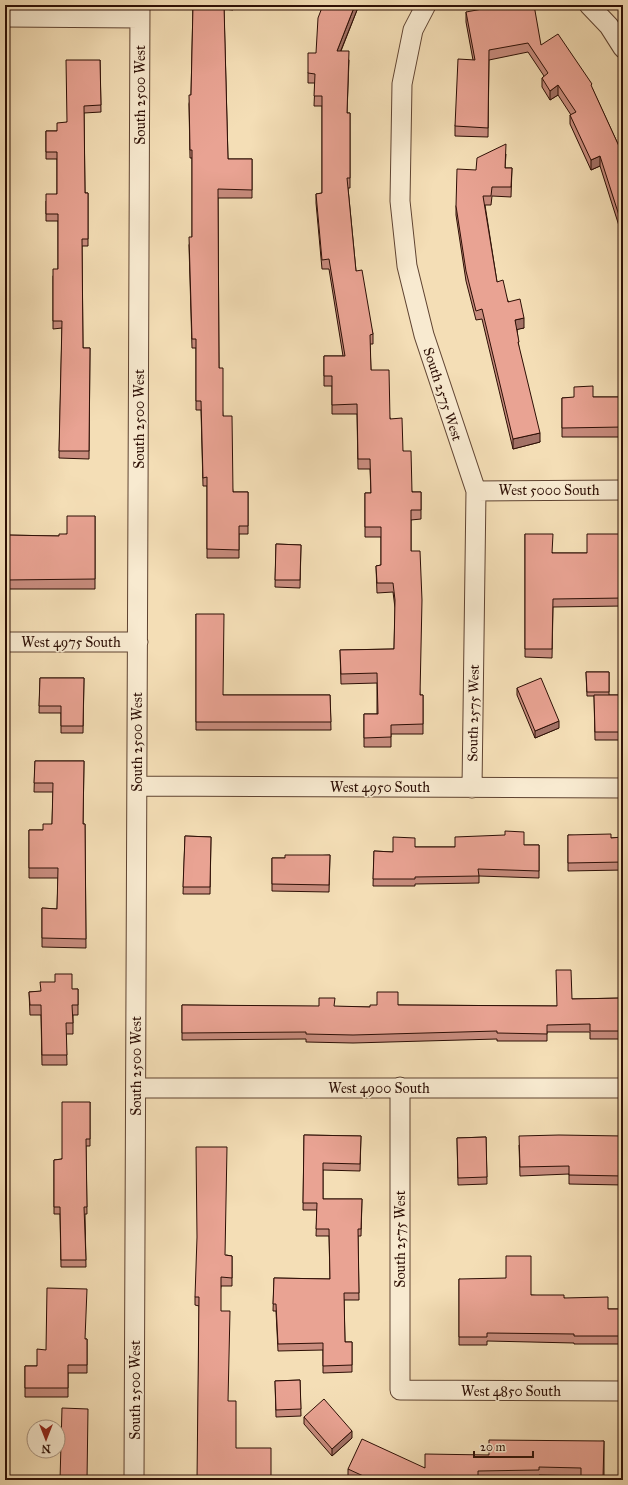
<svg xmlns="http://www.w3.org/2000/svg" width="628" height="1485" viewBox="0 0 628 1485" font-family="'IM FELL Great Primer',serif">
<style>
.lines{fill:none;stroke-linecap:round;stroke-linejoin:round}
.street-casing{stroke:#5f4331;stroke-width:21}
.street{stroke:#f8ead0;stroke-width:19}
.wall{fill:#c88c7e;stroke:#2d0f05}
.shaded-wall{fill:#a37267;stroke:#2d0f05}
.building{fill:#e9a393;stroke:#2d0f05}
.labels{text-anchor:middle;stroke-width:3;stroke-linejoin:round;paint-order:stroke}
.street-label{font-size:14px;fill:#2d0f05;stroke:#f8ead0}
</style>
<rect width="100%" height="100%" fill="#f4deb6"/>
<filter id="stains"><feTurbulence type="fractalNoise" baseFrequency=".005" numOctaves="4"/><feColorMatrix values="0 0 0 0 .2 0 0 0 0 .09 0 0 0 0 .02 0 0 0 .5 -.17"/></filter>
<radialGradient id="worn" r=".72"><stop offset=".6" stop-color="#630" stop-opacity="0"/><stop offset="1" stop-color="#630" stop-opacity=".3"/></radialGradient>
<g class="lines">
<defs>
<path id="street" d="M426 5 413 30 402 84 400 201 407 266 424 335 476 491 472 788
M589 5 609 26 623 48
M5 17 140 18
M476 491 623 490
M5 642H138
M137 786 623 788
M400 1087V1390L623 1391
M136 1088H623
M134 1480 140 5"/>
</defs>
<use href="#street" class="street-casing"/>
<use href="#street" class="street"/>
</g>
<path class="wall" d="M193 5H234L233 10 224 9 228 159H252V198H218L219 368 223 416 233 492H248V534H239V558H207V486H203L201 410H196V348H192L189 245 192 237V158H190L189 104 191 95Z
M359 5 341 51 349 60 347 113H350V188H348L356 271 373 334V344H370L371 370 403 451 412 492H421V519L411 520V551L420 695H423V734H391V747H364V714H377V683L341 684 340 650 394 649 395 608 393 592 377 593 376 566 381 565V537H365V493H371L370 469H358L357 414H332V386H324V356H343L329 269H322L316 203V194L322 193V106H314L315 83H308V73L316 53Z
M466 12 541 45 592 88 623 155V260L619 239V230L620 229 600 166 591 170 570 124V115H571L558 95 550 100 542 87V78L544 76 528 52 489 60 488 137 455 136V126L473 60 466 22Z
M100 60 101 112 84 113 85 193H88V246H82L83 348H90L89 459 59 458 62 328 53 329V276L58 269V221H46V201L57 194V159H46V131H57L67 122Z
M506 154 505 168H512L511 197 492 196 491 205H485L497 282 524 328 517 329 519 349 540 442 513 449 482 319 476 320 466 281 456 215V206L476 170Z
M623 298V357H619V324H621Z
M593 397H623V437H562V398Z
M95 516V589H5V535L59 536 67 534Z
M525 534 553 553H587L623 534V606L553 607 552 658 525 657Z
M276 544 301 545 300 588 275 587Z
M196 614 223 695H330L331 730H196Z
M586 672H609V695H623V740H595L594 696H587Z
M40 678H84L83 733H61V713H39Z
M517 688 559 728 535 738 517 695Z
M35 761H84L83 824H85L86 948 42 947V908L57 909 58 878H29V830H43L52 824 53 792H34Z
M568 835 611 838 623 837V870L568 871Z
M185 836 211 837 210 894H183Z
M524 845H539V878L479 876V883L415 884V886H373L374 851 393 852 415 847H455Z
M330 855 329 892 272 891V858H285Z
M78 989V1015H73V1034H66L67 1065H42L41 1015H30L29 992Z
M623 998V1039H590V1032H547V1041H497V1039L353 1043 306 1042V1039L182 1040V1005L370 1007 398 1005 557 1006 572 999Z
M90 1102V1146H86L87 1214H85L86 1267H61L60 1214H54V1160L62 1159Z
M304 1135 361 1136 360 1171 323 1170V1199H362L361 1236H358L359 1300H344L345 1342H352V1372L323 1373V1350L278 1351 276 1311H273L274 1278 330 1279 329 1236H316L317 1210H303Z
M623 1136V1185L569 1184V1174L520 1176 519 1145Z
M486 1137 487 1184 458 1185 457 1138Z
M226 1255 232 1256V1286H221L198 1441 199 1306 195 1305V1297Z
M459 1279 531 1295 564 1298 608 1309H623V1344H574V1343L487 1341V1345H459Z
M86 1339H87V1373H68V1397H25V1366H37L46 1350Z
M300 1380 301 1416 276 1417 275 1381Z
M304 1417 352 1438 332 1456 304 1424Z
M604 1441V1480H581V1476L539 1475V1478L478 1479V1480H355L348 1477V1469L425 1468 489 1455Z"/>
<path class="shaded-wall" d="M355 5H359L337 60V51Z
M558 85V95L550 100V91Z
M600 156V166L591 170V160Z
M524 318V328L515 330V320Z
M540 433V442L513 449V439Z
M559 721V728L535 738V731Z
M352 1431V1438L332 1456V1449Z"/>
<path class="building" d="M193 5H224L228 159H252V190L218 189 219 368H223V416H232L233 492H248V526H239V550L207 549V477L203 478 201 401H196V339H192L189 237H192V150H190L189 95H191Z
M323 5H355L337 51H349L347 113H350V178H347L356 271 362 270 373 334 370 335 371 370H389L390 419 402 418 403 451H411L412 492H421V510H411V551H420L422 600 420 695H423V724L391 725V737L364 738V714H378L377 673 341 674 340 650 394 649 395 600 393 583H377L376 566 381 565V527H365V493H371L370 459H358L357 404 332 405V376H324V356H345L329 259 322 260 316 194 322 193V96H314L315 74 308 73V53H316L318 18Z
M504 5H534L541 45 558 34 592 84 591 85 623 155V228L600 156 591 160 570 115 576 112 558 85 550 91 542 78 548 73 528 43 489 50 488 128 455 126 458 59 475 60 466 12Z
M66 60H100L101 105 84 106 85 193H88V239H82L83 348H90L89 451H59L62 321H53V269H58V214H46V194H57V152H46V131H57V123L67 122Z
M506 144 505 168H512L511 187H492L491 196H483L497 282 503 280 508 302 520 299 524 318 515 320 519 342H518L540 433 513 439 482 309 476 311 466 271 456 206 457 169 476 170 477 158Z
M623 229V251L619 230Z
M621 298H623V348H619V324H621Z
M593 386V397H623V427L562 428V398L574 397V387Z
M67 516H95V579L5 580V535L59 536V534H67Z
M525 534H553L552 553H587V534H623V598L553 599 552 649H525Z
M276 544 301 545 300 580H275Z
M196 614H224L223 695H330L331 722H196Z
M586 672H609V692H587Z
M40 678H84L83 726H61V706H39Z
M541 678 559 721 535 731 517 688Z
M594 695H623V732H595Z
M35 761H84L83 824H85L86 939 42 938V908L57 909 58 868H29V830H43V824H52L53 783H34Z
M505 831 524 832V845H539V871L478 869 479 876 415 877V879H373L374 851 393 852V837L415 838V847H455V837L505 835Z
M611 834V838L623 837V862L568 863V835Z
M185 836 211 837 210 887H183Z
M285 855H330L329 885 272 884V858H285Z
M556 970H571L572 999 623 998V1031H590V1024L547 1025V1034L497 1033V1031L353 1035 306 1034V1032L182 1033V1005L319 1006V998H335L334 1006 370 1007V1005H377V992H398V1005L557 1006Z
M55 974H72V989H78V1005H72L73 1023H66L67 1055H42L41 1005H30L29 992 41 991 40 982H55Z
M62 1102H90V1139H86L87 1207H84L86 1260H61L60 1207H54V1160L62 1159Z
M304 1135 361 1136 360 1164 323 1163V1199H362L361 1229H358L359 1293H344L345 1342H352V1365L323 1366V1343L278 1344 276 1304H273L274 1278 330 1279 329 1229H316L317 1203H303Z
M559 1135 623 1136V1176L569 1175V1166L520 1167 519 1136Z
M486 1137 487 1177 458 1178 457 1138Z
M196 1147H227L225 1255 232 1256V1278L221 1277V1311H230L228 1401H236V1448H271V1480H197L199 1297H195L197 1237Z
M506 1256H531V1295H564V1298L608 1297V1309H623V1336H574V1334L487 1333V1337H459V1279L506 1278Z
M47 1288 87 1289 85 1339H87V1365H68V1388H25V1366H37V1349L46 1350Z
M300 1380 301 1409 276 1410 275 1381Z
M324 1399 352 1431 332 1449 304 1417Z
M62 1408 88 1409 87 1480H60Z
M362 1439 425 1468V1454L489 1455V1440L604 1441 603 1478H581V1468L539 1467V1470L478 1471V1480H387L382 1478 381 1480H372L348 1469Z"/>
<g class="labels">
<g class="street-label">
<text transform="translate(140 95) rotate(-90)" y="5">South 2500 West</text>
<text transform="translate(443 394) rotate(72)" y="5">South 2575 West</text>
<text transform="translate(139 419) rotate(-90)" y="5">South 2500 West</text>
<text x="549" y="495">West 5000 South</text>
<text x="71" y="647">West 4975 South</text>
<text transform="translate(473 713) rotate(-89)" y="5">South 2575 West</text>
<text transform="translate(137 742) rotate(-90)" y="5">South 2500 West</text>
<text x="380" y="792">West 4950 South</text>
<text transform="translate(136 1066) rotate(-90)" y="5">South 2500 West</text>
<text x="379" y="1093">West 4900 South</text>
<text transform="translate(400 1239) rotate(-90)" y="5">South 2575 West</text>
<text transform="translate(135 1390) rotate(-90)" y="5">South 2500 West</text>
<text x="511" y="1396">West 4850 South</text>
</g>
</g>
<rect width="628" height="1485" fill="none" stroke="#f4deb6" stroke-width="20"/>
<rect x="6" y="6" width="616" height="1473" fill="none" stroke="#2d0f05" stroke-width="2"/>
<rect x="10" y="10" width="608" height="1465" fill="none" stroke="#2d0f05"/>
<g transform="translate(46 1439) rotate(180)"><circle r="19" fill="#f8ead0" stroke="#a7927f"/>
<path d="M0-3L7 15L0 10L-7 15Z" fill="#8f2418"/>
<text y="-6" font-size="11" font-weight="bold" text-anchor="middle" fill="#2d0f05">N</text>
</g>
<path d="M474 1451v6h59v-6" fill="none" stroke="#2d0f05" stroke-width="2"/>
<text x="480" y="1451" font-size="12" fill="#2d0f05" stroke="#f8ead0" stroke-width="3" paint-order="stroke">20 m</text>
<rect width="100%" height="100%" filter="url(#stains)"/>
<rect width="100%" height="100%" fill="url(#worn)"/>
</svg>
